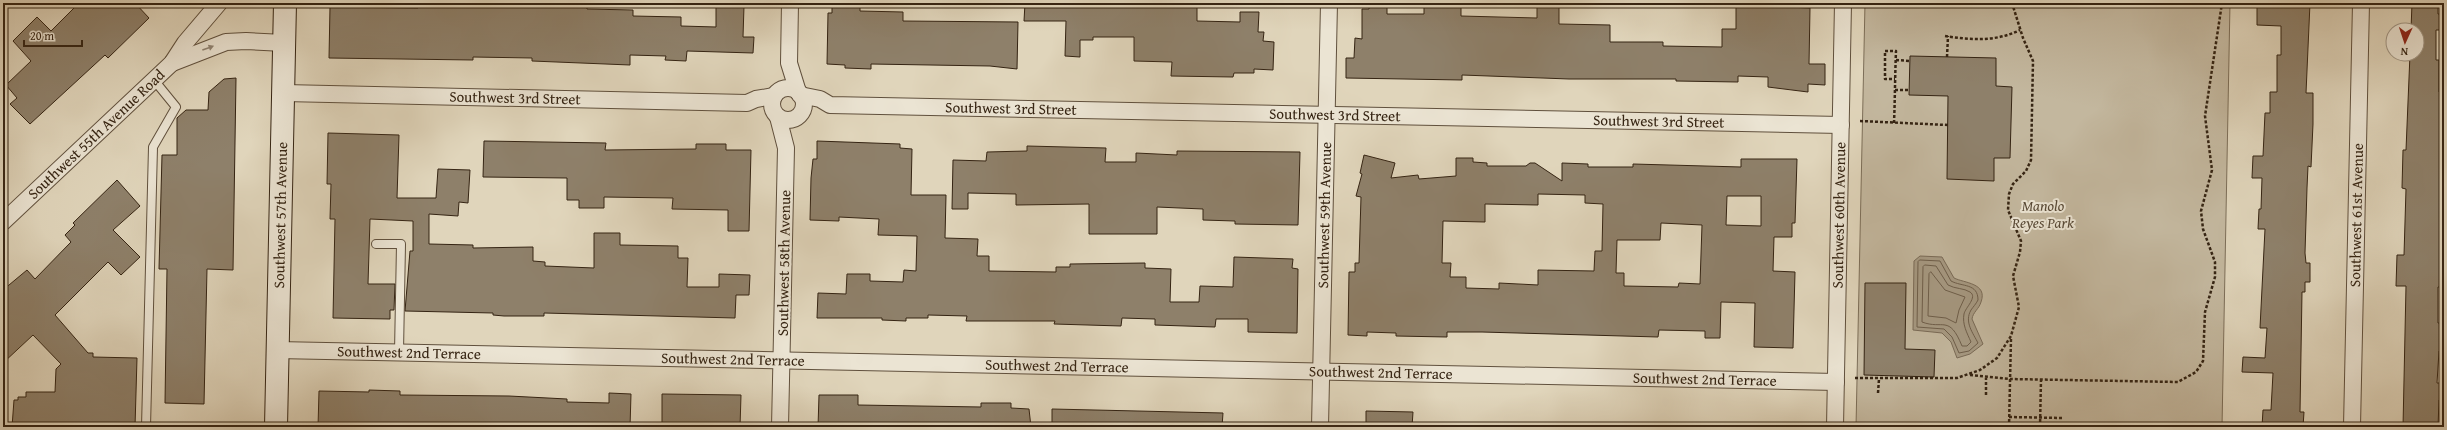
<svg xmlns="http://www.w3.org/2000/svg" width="2447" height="430" viewBox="0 0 2447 430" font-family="'Gentium Book Plus',serif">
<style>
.green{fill:#c3b79e;stroke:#7c6e58}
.water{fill:#a69982;stroke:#796a56}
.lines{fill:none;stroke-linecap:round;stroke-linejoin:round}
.shore{stroke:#6e5e4a;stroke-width:1}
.building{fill:#8e806a;stroke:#352413;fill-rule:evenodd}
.service-casing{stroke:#60503d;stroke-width:10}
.minor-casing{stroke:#60503d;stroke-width:18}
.secondary-casing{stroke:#352413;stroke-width:24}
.path{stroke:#352413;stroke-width:2.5;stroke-dasharray:3 2;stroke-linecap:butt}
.service{stroke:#ebe4d3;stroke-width:8}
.minor{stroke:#ebe4d3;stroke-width:16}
.secondary{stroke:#ebe4d3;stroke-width:22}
.oneway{fill:#908473}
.labels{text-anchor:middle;stroke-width:4;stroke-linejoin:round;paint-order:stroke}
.street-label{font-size:15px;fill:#352413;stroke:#ebe4d3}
.park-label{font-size:15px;font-style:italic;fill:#584936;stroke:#ebe4d3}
</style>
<rect width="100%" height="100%" fill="#e0d5bb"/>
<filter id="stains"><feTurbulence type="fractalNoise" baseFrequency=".005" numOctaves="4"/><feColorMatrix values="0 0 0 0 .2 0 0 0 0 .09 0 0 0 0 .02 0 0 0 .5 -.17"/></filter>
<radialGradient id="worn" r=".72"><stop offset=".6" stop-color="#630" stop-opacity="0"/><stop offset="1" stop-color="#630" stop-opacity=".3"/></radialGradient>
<path class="green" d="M1865 3H2230L2222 427H1856Z"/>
<path class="water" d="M1920 256 1942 257 1954 278C1964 283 1988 283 1981 302 1979 309 1973 312 1972 319L1983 344 1970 354 1957 358 1951 342 1942 333 1913 330 1914 261Z"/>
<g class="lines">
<path class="shore" d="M1920 260 1940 261 1951 281C1962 287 1978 283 1978 300 1976 304 1973 307 1971 310 1964 322 1973 333 1978 343L1969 351 1959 353 1952 337 1944 329 1917 327 1918 262Z
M1925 265 1936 266 1948 285C1955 289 1964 288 1970 292 1978 297 1965 308 1964 314 1962 324 1967 333 1971 342L1967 346H1962C1949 314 1943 330 1922 322L1923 267Z
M1931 272 1945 290 1965 297 1959 310 1956 323 1946 318 1928 316 1929 274Z"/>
</g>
<path class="building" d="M79 3H135L149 18 108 58 105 55 30 124 10 104 17 98 6 85 31 61 13 41 37 17 51 31Z
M418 3H587V9L633 10V16L681 17V26L716 27V6H744L743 37H754L753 53 687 51 686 61 665 60 666 56 630 55V65L532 61V58L473 57V60L329 58 330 7 418 8Z
M832 3H860V11L903 12V21L1018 22 1017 69 990 66 871 64V69L845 68V65L827 64 828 13H832Z
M1025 3H1094V7H1135V3H1197V21L1240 22V12H1259L1258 32H1264L1263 41 1274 42 1273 70 1254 69V73H1234L1233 77 1171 76 1172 62 1134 61V37H1093V40H1080V57L1065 56 1066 21H1024Z
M1369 3H1387V14H1424V3H1461V16L1537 18V3H1559V24L1610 25V42H1663V46L1722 47V29H1736V3H1764V6L1810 8 1809 64H1825V85L1808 84V92L1768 87V77L1738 76V82L1676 81V79H1569L1462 75V80L1346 78V58H1354L1355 38 1362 39V9H1369Z
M2257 3H2310L2306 93H2313V124L2311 167 2308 166 2307 188 2305 253 2306 263H2310V282H2305V292H2302L2300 412H2304L2303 427H2262L2263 410H2271L2273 373 2242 372 2243 357 2265 358 2267 328H2260L2265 229H2258L2259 209H2261L2262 178H2252L2253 156H2263L2265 113H2270V92H2277V55H2281V26L2257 25Z
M2412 3H2438V14H2442L2441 30H2436V60H2439V92L2444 93 2441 172H2444V287H2438V323H2441V329H2444V351H2439L2437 383H2444V400H2439L2438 427H2403L2406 286H2396L2397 255H2404L2406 189 2402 188 2403 150H2406L2410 54H2417V30H2411Z
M1910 56 1996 58V86L2012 87 2010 158H1994V181L1947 179 1948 96 1909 95Z
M236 78 233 270 207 269 204 404 165 403 167 269H159L162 155H177V118L186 110H208L209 92 224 79Z
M328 133 399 135 397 198H436L438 169 470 170 468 203 459 202 458 216 429 214V244L473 245V248L533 247V261L545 262V266L594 268V233H620V245L678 246V258H688L687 287H719V274L750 275 749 295H736L735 318 544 313V316H504L493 315V313L405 311 410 251H413V221L370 219 368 284H395L394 310H390V319L333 318 335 219H330L331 184H327Z
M484 141 606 143 605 150 696 149V144H726V150H751L749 231H728V210L672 209 673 198 604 197V208H579V200H567V178L483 177Z
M817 141 900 144V148L912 149 911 195H946L945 238 978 239 977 256H989V271L1056 272V267H1070V264L1145 263V268L1171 269 1170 302H1199L1200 286 1233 287 1234 257 1293 259 1292 268 1298 269 1297 333 1248 332V319H1216L1215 327 1155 325V319L1122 318 1121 326 1054 324 1055 321H966L967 316 928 315V318H906V321L882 320V318H817L818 293 846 294 847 274H870V281L903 282 904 270 916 271 917 236 878 235 879 219 839 217V221L810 220 811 178 813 159H817Z
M1027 146 1106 148 1105 162H1136V153L1177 155V151L1300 152 1298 225 1235 224V221L1203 220V209L1157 207V234H1089V204L1016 205V194L968 193V209H952L953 160 986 161 987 152 1027 151Z
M1364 155 1395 163 1391 178 1418 175 1419 179 1456 176V158H1473V162L1487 163V166H1526L1530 163H1535L1562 181V163L1588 164V167H1633V164L1741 167V159H1797L1795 223H1792V237H1774L1773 271 1795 272 1793 348 1754 347 1755 303 1721 302 1720 338H1705V331L1659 330 1658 337 1482 332H1447V337L1396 336V333L1367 332V336L1348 335 1349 272H1355V263H1359L1361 197 1356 196 1362 174 1360 173ZM1538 194 1585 195V203L1603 204 1602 251H1595L1594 271 1538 270V285L1499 283V289L1466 288V277H1450L1451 263H1442L1443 221 1485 222V204L1538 205ZM1727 196H1761V226L1726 225ZM1661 223 1702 225 1700 284 1679 283 1678 287 1624 286V273H1616L1617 240H1660Z
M117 180 140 206 113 230 140 257 121 275 108 262 55 315 88 353H93V357L137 358 135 427H12L14 400H18V397H26V392H55L56 369 61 364 33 335 3 363V290L27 270 35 279 71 242 65 235 75 225 73 223Z
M1865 283H1906L1905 349 1935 350 1934 377 1864 375Z
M369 390 400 391V395L509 396 567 399V402L609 403V393L631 394 630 427H318L319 391 369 392Z
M662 394 741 395 740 427H662Z
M819 395H858V405L981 407V403H1011V408L1029 409 1031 427H818Z
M1052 409 1223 413 1222 427H1052Z
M1366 411 1413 412 1412 427H1366Z"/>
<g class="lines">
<defs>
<path id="service" d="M376 244H401L399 352
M146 427 153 147 176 107 154 80"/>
<g id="minor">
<path d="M790 3 789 63 798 92"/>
<path d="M172 63 226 42 246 41 284 43"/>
<circle cx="788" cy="104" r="16"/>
<path id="s1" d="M284 93 747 103 756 99 774 96"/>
<path id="s2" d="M800 95 820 99 830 105 1841 125"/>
<path d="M778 117 786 148 780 427"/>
<path id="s3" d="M3 222 172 63 185 43 219 3"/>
<path id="s4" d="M277 350 1836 382"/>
<path id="s5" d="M1320 427 1329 3"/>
<path id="s6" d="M1835 427 1843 3"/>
<path id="s7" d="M2352 427 2361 3"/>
</g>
<g id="secondary">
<path id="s8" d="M276 427 285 3"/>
</g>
</defs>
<use href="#service" class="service-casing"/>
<use href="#minor" class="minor-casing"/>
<use href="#secondary" class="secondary-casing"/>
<path class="path" d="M1945 36C1970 40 1996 42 2020 30
M1947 57 1948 36
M1896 60 1910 61
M1895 90H1909
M1860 121 1948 125
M1894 123C1895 99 1895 75 1896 51H1885V79H1895
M1970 375 2010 379 2178 382 2196 372 2203 361 2205 312 2215 277V262L2203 229 2201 211 2212 170 2205 116 2222 3
M1855 378H1957L1980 370 1997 358 2011 336 2019 307 2013 276 2020 252 2021 241 2008 210 2009 194 2013 184 2026 171 2031 160 2033 61 2023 38 2012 3
M1878 393 1879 379
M1986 395V378
M2009 417 2063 418
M2009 427 2011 338
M2040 427 2041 379"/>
<use href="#service" class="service"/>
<use href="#minor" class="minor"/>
<use href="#secondary" class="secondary"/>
</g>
<defs><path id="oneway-solid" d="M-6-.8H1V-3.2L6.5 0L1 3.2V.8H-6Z"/></defs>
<use class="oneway" href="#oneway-solid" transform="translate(208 48) rotate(-20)"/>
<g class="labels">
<g class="street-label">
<text dy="5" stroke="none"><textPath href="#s1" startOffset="231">Southwest 3rd Street</textPath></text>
<text dy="5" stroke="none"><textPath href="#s2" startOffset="213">Southwest 3rd Street</textPath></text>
<text dy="5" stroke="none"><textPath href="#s2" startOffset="537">Southwest 3rd Street</textPath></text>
<text dy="5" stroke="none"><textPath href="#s2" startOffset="861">Southwest 3rd Street</textPath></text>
<text dy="5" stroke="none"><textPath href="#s3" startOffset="128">Southwest 55th Avenue Road</textPath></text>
<text dy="5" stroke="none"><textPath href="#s8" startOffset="212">Southwest 57th Avenue</textPath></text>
<text dy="5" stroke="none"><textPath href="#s5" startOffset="212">Southwest 59th Avenue</textPath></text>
<text dy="5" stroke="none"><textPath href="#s6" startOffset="212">Southwest 60th Avenue</textPath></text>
<text dy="5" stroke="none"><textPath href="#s7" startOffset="212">Southwest 61st Avenue</textPath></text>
<text transform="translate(784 263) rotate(-89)" y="5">Southwest 58th Avenue</text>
<text dy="5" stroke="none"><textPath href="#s4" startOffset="132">Southwest 2nd Terrace</textPath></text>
<text dy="5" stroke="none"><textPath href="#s4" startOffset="456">Southwest 2nd Terrace</textPath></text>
<text dy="5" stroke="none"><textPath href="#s4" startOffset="780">Southwest 2nd Terrace</textPath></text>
<text dy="5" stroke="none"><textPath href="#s4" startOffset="1104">Southwest 2nd Terrace</textPath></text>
<text dy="5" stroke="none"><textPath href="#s4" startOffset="1428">Southwest 2nd Terrace</textPath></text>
</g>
<g class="park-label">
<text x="2043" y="211">Manolo<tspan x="2043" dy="17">Reyes Park</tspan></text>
</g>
</g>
<rect width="2447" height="430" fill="none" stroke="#e0d5bb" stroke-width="16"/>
<rect x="4" y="4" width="2439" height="422" fill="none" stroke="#352413" stroke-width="2"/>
<rect x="8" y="8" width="2431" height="414" fill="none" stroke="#352413"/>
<g transform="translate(2405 42) rotate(183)"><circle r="19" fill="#ebe4d3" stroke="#a29786"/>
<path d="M0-3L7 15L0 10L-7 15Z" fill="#8f2418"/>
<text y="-6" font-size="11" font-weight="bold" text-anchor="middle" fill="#352413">N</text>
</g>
<path d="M24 40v6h58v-6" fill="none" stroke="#352413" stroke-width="2"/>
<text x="30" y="40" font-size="12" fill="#352413" stroke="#ebe4d3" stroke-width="3" paint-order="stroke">20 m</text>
<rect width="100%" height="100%" filter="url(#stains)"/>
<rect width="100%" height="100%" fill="url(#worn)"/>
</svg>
